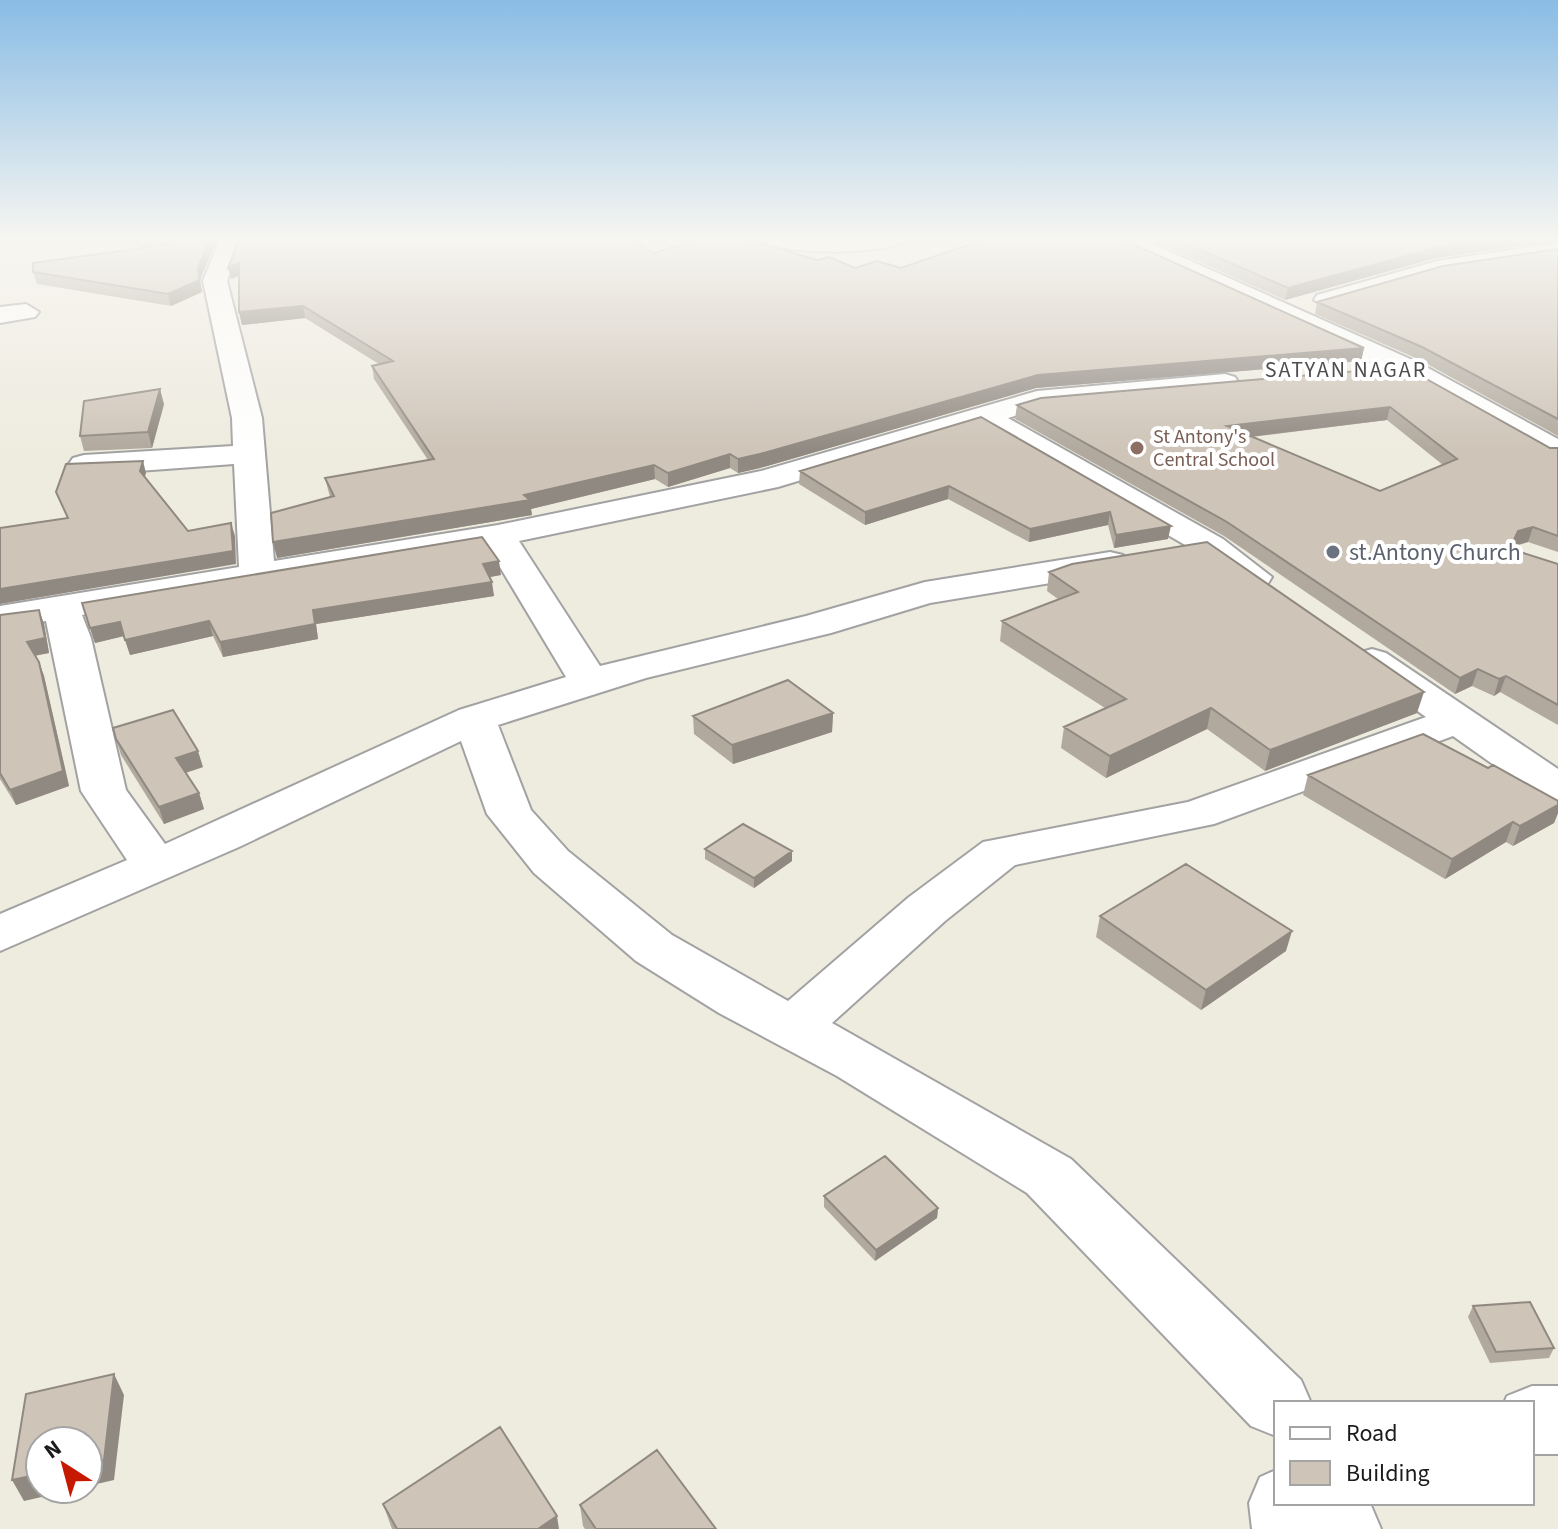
<svg xmlns="http://www.w3.org/2000/svg" width="1558" height="1529" viewBox="0 0 1558 1529" font-family="'Source Sans 3',sans-serif">
<style>
.lines{fill:none;stroke-linecap:round;stroke-linejoin:round}
.minor-casing{stroke:#a2a2a2;stroke-width:4}
.minor{fill:#fff;fill-rule:evenodd}
.wall{fill:#b1a99e;fill-rule:evenodd}
.shaded-wall{fill:#908981}
.building{fill:#cec4b8;stroke:#908981;stroke-width:2;fill-rule:evenodd}
.education-dot{fill:#8d6e63;stroke:#fff;stroke-width:3}
.worship-dot{fill:#6b7280;stroke:#fff;stroke-width:3}
.labels{text-anchor:middle;stroke-width:8;stroke-linejoin:round;paint-order:stroke}
.far-education-label{font-size:20px;fill:#785e54;stroke:#fff;text-anchor:start}
.far-neighbourhood-label{font-size:22px;letter-spacing:2px;fill:#4e4e4e;stroke:#fff}
.worship-label{font-size:24px;fill:#5b616d;stroke:#fff;text-anchor:start}
</style>
<rect width="100%" height="100%" fill="#eeebdf"/>
<g class="lines">
<defs>
<path id="minor" d="M221 237H243L227 281 262 418 274 561 498 525 761 471 1037 391 1225 374 1235 377 1239 383 1235 389 1225 392 1040 408 1008 418 1223 539 1272 577 1267 585 1254 588 1241 585 1199 553 980 426 778 487 519 541 600 666 806 616 925 582 1110 552 1123 555 1128 563 1123 571 930 603 831 633 646 678 498 725 531 810 568 851 672 935 788 1001 909 897 983 842 1188 802 1426 717 1358 669 1352 661 1358 653 1372 649 1386 653 1558 769V803L1542 799 1453 736 1214 824 1015 865 945 921 832 1023 1071 1159 1301 1380 1311 1403H1276V1436L1251 1426 1027 1193 837 1076 719 1013 636 961 534 873 487 814 461 741 239 847 0 951V914L127 860 81 791 46 621 0 628V606L239 567 234 464 84 475 73 472 68 465 73 458 84 455 233 446 232 418 203 281ZM488 547 566 677 459 710 165 844 126 790 91 638 82 615Z
M754 237 834 240 910 237C895 257 769 256 754 237Z
M1107 237H1137L1417 362 1558 439V461L1547 459 1397 374 1110 242Z
M1558 243V257L1440 275 1326 307 1314 300 1317 295 1437 261Z
M26 304 39 312 35 317 0 323V307Z
M1532 1386H1558V1454H1532V1403H1504L1507 1396Z
M1276 1470V1503H1370L1381 1529H1252L1249 1503 1260 1477Z"/>
</defs>
<use href="#minor" class="minor-casing"/>
<use href="#minor" class="minor"/>
</g>
<path class="wall" d="M108 237H218L200 280 202 292 171 306 37 284 33 272 146 248Z
M240 237 817 260 855 268H901L1364 348 1361 361 1036 388 760 468 738 473 730 468 668 487 655 479 531 509 532 515 277 558 330 497 325 478 428 460 374 379 372 366 379 364 305 318 242 325 239 312V276L231 279Z
M1144 237H1558V240L1436 258 1285 300Z
M1558 249V436L1418 359 1315 314 1317 302Z
M1405 367 1550 448H1558V552L1528 542 1516 546 1520 552 1558 564V725L1500 692 1494 696 1472 686 1455 694 1224 536 1015 419 1017 405ZM1387 420 1443 465 1380 491 1252 437Z
M164 404 152 448 84 451 80 436Z
M981 417 1168 539 1114 548 1108 525 1029 542 948 499 865 525 799 484 800 471Z
M1049 572 1417 713 1265 771 1207 729 1106 778 1061 748 1064 727 1105 708 1000 641 1002 621 1058 599 1047 591Z
M501 575 489 577 494 596 316 624 318 639 223 657 213 636 130 655 124 636 95 643 82 603Z
M39 610 44 624 49 653 35 656 39 662 44 676 69 786 16 805 0 779V615Z
M833 713 832 732 733 764 694 734 693 716Z
M116 739 203 767 186 773 199 793 204 809 164 824 121 755Z
M1488 768 1558 801V813L1554 823 1513 846 1506 842 1445 879 1303 795 1308 775Z
M705 849 792 861 754 888 705 859Z
M1100 916 1286 951 1201 1010 1096 937Z
M824 1196 938 1208 937 1218 875 1261 824 1207Z
M1473 1306 1554 1348 1549 1358 1490 1363 1468 1317Z
M383 1504 559 1529H392Z
M580 1505 716 1529H585L583 1526Z"/>
<path class="shaded-wall" d="M211 237H218L200 280 202 292 171 306 168 294 198 268Z
M1507 237H1558V240L1436 258 1285 300 1288 288 1439 247Z
M239 263 241 275 231 279 228 268Z
M303 306 305 318 242 325 239 312Z
M1364 348 1361 361 1036 388 760 468 738 473V459L1038 375Z
M160 389 164 404 152 448 148 432Z
M1390 407 1387 420 1224 440 1227 426Z
M730 454V468L668 487V473Z
M143 461 146 473 143 484 140 471Z
M654 465 655 479 531 509 532 515 277 558 273 542 524 495Z
M949 486 948 499 865 525V512Z
M1110 512 1108 525 1029 542 1030 529Z
M231 523 235 536 236 564 0 604V589Z
M1171 526 1168 539 1114 548 1116 535Z
M1533 527 1528 542 1513 546V542L1518 531Z
M499 561 501 575 485 578 483 564Z
M492 582 494 596 316 624 318 639 223 657 220 642 313 610Z
M39 610 44 624 49 653 32 656 27 642Z
M209 621 213 636 130 655 125 640Z
M120 622 124 636 95 643 90 628Z
M39 662 44 676 69 786 16 805 10 790Z
M1478 669 1472 686 1455 694 1460 678Z
M1506 676 1500 692 1494 696 1499 679Z
M1424 692 1417 713 1265 771 1270 750Z
M1211 708 1207 729 1106 778 1110 756Z
M833 713 832 732 733 764 732 745Z
M198 751 203 767 181 774 176 758Z
M199 793 204 809 164 824 159 807Z
M1558 805V813L1554 823 1513 846 1520 826Z
M1513 822 1506 842 1445 879 1452 859Z
M792 851V861L754 888V878Z
M1292 931 1286 951 1201 1010 1206 990Z
M938 1208 937 1218 875 1261 876 1250Z
M114 1374 124 1395 114 1480 88 1486V1463Z
M40 1474V1489H77L24 1501 12 1480Z
M557 1516 559 1529H538Z"/>
<path class="building" d="M144 237H211L198 268 200 280 168 294 33 272V263L171 244Z
M240 237H629L654 253 708 237H740L817 260 829 257 855 268 877 261 901 268 991 237H1117L1364 348 1038 375 760 454 738 459 730 454 668 473 654 465 524 495 530 500 273 542 271 513 334 496 325 478 434 459 372 366 393 361 303 306 239 312V263L228 268Z
M1171 237H1507L1439 247 1288 288Z
M1558 249V419L1422 347 1317 302 1443 266Z
M1405 367 1550 448H1558V536L1533 527 1518 531 1513 542 1520 552 1558 564V705L1506 676 1499 679 1478 669 1460 678 1227 522 1017 405 1041 398ZM1390 407 1457 459 1380 491 1227 426Z
M160 389 148 432 80 436 84 401Z
M981 417 1171 526 1116 535 1110 512 1030 529 949 486 865 512 800 471Z
M143 461 140 471 188 531 231 523 233 551 0 589V528L68 518 56 492 66 464Z
M482 537 499 561 483 564 492 582 313 610 315 624 220 642 209 621 125 640 120 622 90 628 82 603Z
M1207 542 1424 692 1270 750 1211 708 1110 756 1064 727 1126 699 1002 621 1078 592 1049 572 1072 564Z
M39 610 45 638 27 642 39 662 63 771 10 790 0 773V615Z
M788 680 833 713 732 745 693 716Z
M173 710 198 751 176 758 199 793 159 807 116 739 113 728Z
M1423 734 1488 768 1493 765 1558 801V805L1520 826 1513 822 1452 859 1308 775Z
M743 824 792 851 754 878 705 849Z
M1186 864 1292 931 1206 990 1100 916Z
M885 1156 938 1208 876 1250 824 1196Z
M1530 1302 1554 1348 1496 1352 1473 1306Z
M114 1374 104 1460 88 1463V1441H40V1474L12 1480 26 1394Z
M500 1427 557 1516 538 1529H397L383 1504Z
M657 1450 716 1529H596L580 1505Z"/>
<linearGradient id="sky" x2="0" y2="1"><stop stop-color="#89bce5"/><stop offset="0.53" stop-color="#f7f6f1"/><stop offset="1" stop-color="#f7f6f1" stop-opacity="0"/></linearGradient>
<rect width="1558" height="451" fill="url(#sky)"/>
<circle class="education-dot" cx="1137" cy="448" r="8"/>
<circle class="worship-dot" cx="1333" cy="552" r="8"/>
<g class="labels">
<g class="far-education-label">
<text x="1153" y="443">St Antony's<tspan x="1153" dy="23">Central School</tspan></text>
</g>
<g class="far-neighbourhood-label">
<text x="1346" y="377">SATYAN NAGAR</text>
</g>
<g class="worship-label">
<text x="1349" y="560">st.Antony Church</text>
</g>
</g>
<rect x="1274" y="1401" width="260" height="104" fill="#ffffff" stroke="#a4a4a4" stroke-width="2"/>
<rect x="1290" y="1427" width="40" height="12" fill="#ffffff" stroke="#a4a4a4" stroke-width="2"/>
<text x="1346" y="1441" font-size="24" fill="#1b1b1b">Road</text>
<rect x="1290" y="1461" width="40" height="24" fill="#cec4b8" stroke="#a4a4a4" stroke-width="2"/>
<text x="1346" y="1481" font-size="24" fill="#1b1b1b">Building</text>
<g transform="translate(64 1465) rotate(324)"><circle r="38" fill="#ffffff" stroke="#a4a4a4" stroke-width="2"/>
<path d="M0-6L14 30L0 20L-14 30Z" fill="#c61a00"/>
<text y="-12" font-size="22" font-weight="bold" text-anchor="middle" fill="#1b1b1b">N</text>
</g>
</svg>
